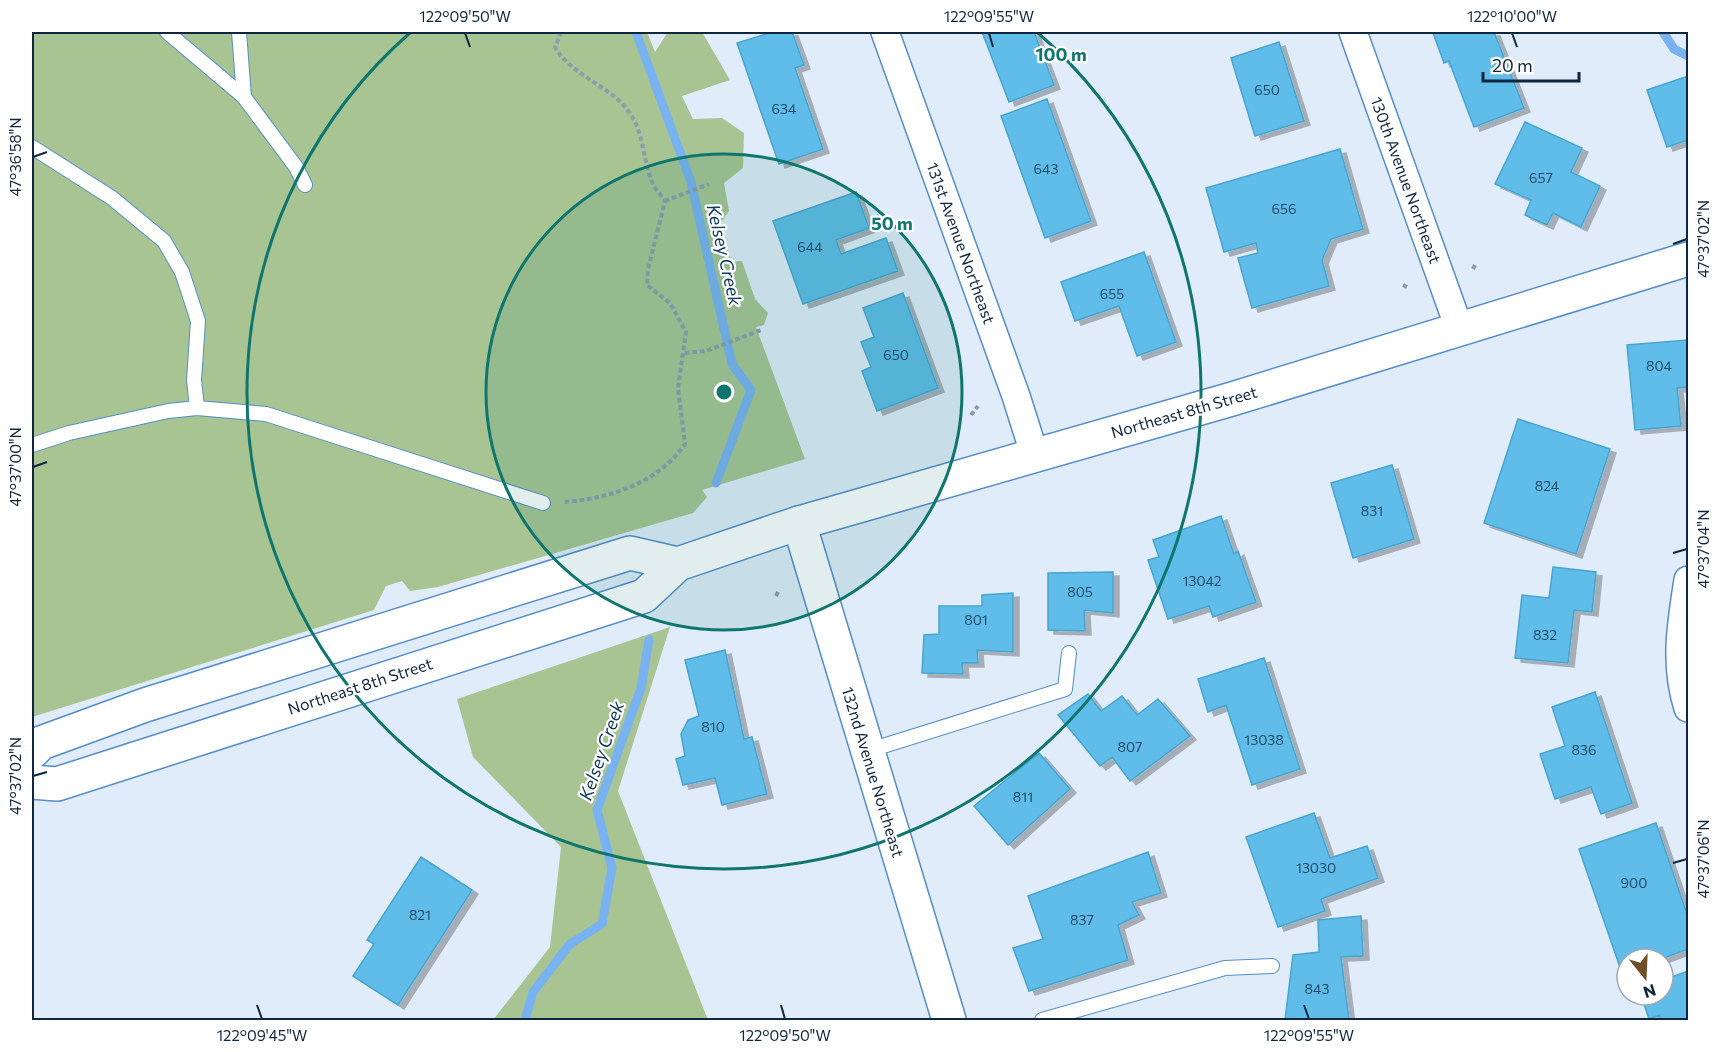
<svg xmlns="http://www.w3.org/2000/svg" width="1720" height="1052" viewBox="0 0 1720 1052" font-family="Commissioner,sans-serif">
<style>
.green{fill:#a8c492}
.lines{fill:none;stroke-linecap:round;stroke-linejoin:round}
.stream{stroke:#79b2f0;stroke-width:9}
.building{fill:#60bce8;stroke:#46a5d0;stroke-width:1.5;filter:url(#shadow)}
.service-casing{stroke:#548dc9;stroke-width:16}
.minor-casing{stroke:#548dc9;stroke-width:30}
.tertiary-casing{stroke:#548dc9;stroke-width:36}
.primary-casing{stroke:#548dc9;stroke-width:36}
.path{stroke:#8c9cae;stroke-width:4;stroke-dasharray:4.5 3;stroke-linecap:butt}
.service{stroke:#fff;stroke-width:14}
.minor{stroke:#fff;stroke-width:27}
.tertiary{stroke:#fff;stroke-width:33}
.primary{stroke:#fff;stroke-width:33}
.ticks{fill:none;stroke:#0e263e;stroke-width:2}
.ring{fill:none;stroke:#0f766e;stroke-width:3}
.labels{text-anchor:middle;stroke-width:4.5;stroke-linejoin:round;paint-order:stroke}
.number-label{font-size:14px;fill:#224c68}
.street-label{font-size:16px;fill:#0e263e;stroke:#fff}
.water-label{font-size:18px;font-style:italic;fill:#123a62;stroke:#fff}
.centre{fill:#0f766e;stroke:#fff;stroke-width:3}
.ring-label{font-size:18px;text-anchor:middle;font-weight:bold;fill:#0f766e;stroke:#fff;stroke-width:4.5;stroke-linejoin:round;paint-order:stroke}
.neatline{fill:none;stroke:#0e263e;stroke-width:2}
.ticks-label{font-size:15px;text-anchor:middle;fill:#0e263e}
</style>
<defs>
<filter id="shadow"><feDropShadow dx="6" dy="4" stdDeviation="0" flood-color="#0004"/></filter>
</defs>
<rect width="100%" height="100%" fill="#e1ecfa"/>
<path class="green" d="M32 32H647L655 52 668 32H702L730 80 682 96 693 119 722 118 744 133 743 168 724 183 729 211 719 225 732 262 742 261 755 299 768 313 764 325 756 327 805 459 702 490 707 497 693 513 438 587 410 591 402 581 386 586 374 610 32 717Z
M670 627 618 791 708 1020H493L550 947 561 847 473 757 457 699Z"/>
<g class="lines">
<path class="stream" d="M636 32 691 182 732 364 751 390 716 483
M1663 32 1674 49 1688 56
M525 1020 533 992 570 944 602 924 612 868 597 810 641 688 649 640"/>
</g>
<path class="building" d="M773 32H792L804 65 795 68 823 149 779 164 737 43Z
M982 32H1034L1054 85 1009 102Z
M1437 32H1494L1524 108 1474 127 1449 61 1444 63 1433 33Z
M1279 42 1304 121 1255 136 1231 58Z
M1688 76V140L1667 147 1647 90Z
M1047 99 1091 221 1045 238 1001 116Z
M1525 122 1582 148 1571 172 1600 186 1581 227 1553 213 1547 225 1525 215 1531 200 1495 184Z
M1340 149 1363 229 1331 239 1322 260 1329 286 1252 308 1238 258 1258 253 1256 243 1224 252 1206 188Z
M856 192 869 228 836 240 841 254 886 238 898 271 803 304 773 221Z
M1144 252 1176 342 1137 356 1119 306 1075 321 1061 282Z
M903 293 938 388 877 411 862 371 871 367 861 342 874 337 863 308Z
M1688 340V387L1677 388 1681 426 1635 430 1627 345Z
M1518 419 1610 449 1576 554 1484 523Z
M1392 465 1414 539 1353 558 1331 483Z
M1221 516 1234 554 1238 551 1256 602 1213 617 1209 606 1168 619 1148 560 1159 557 1153 540Z
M1553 567 1596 572 1592 612 1574 610 1568 663 1515 658 1522 595 1549 598Z
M1113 572V613L1084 610 1085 631 1048 630V573Z
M1013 593V652L977 650 978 663H962L963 674 922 673 924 635 939 634V606H982V595Z
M725 650 744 739 752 737 767 794 722 805 715 778 683 785 676 759 685 756 681 734 688 720 699 716 685 660Z
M1264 658 1300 769 1252 785 1226 705 1208 712 1198 679Z
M1595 692 1632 803 1601 814 1591 787 1555 799 1540 754 1565 746 1552 707Z
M1088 694 1101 711 1122 696 1137 715 1158 699 1190 736 1130 781 1112 757 1100 766 1058 715Z
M1039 753 1070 789 1008 845 974 806Z
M1314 813 1330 858 1367 846 1378 878 1321 899 1325 911 1278 927 1246 837Z
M1656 823 1688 917V949L1661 959H1627V971L1622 973 1579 849Z
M1148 852 1161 893 1132 902 1139 915 1118 925 1128 960 1029 991 1013 948 1043 939 1028 896Z
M421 857 472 890 398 1005 353 976 374 944 367 940Z
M1361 916 1363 956 1341 957 1349 1020H1285L1293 955 1319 952 1318 920Z
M1688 971V1020H1661L1659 1015 1649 1019 1641 995H1663V980Z"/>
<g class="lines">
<defs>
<path id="service" d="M167 32 244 97 296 167 305 185
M239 32 244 97
M32 147 112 198 164 241 182 272 198 321 194 380 197 408
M32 445 69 433 168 411 197 408 266 414 543 503
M867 751 1065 689 1069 653
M1042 1020 1225 968 1272 966"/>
<path id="minor" d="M885 32 1016 396 1035 456
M1353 32 1459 328
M1688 580C1681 624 1674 665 1688 708"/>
<path id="tertiary" d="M799 523 949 1020"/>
<path id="primary" d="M32 752 41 743 145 705 630 553 678 564
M32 782 57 784 644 596 678 564 799 523 1232 399 1688 259"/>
</defs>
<use href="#service" class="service-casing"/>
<use href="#minor" class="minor-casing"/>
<use href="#tertiary" class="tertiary-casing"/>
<use href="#primary" class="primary-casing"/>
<path class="path" d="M561 32 555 47C572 77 613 86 631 115 644 135 643 160 652 182 654 188 661 195 665 201L648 269 647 285 670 303 686 332 678 388 685 444C658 483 611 498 565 502
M665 201 709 184
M1473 269 1475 265
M1403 285 1409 288
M685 353 706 351 761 330
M971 415 978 406
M776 596 779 590"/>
<use href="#service" class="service"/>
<use href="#minor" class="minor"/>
<use href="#tertiary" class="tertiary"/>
<use href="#primary" class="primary"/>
</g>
<path class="ticks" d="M465 33 470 47M989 33 993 47M1512 33 1517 47M33 157 47 152M1673 244 1687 239M33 467 47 462M1673 553 1687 549M33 776 47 772M1673 863 1687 859M257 1005 262 1019M781 1005 785 1019M1304 1005 1309 1019"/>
<circle cx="724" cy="392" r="238" fill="#0f766e" fill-opacity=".12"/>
<g class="ring">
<circle cx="724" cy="392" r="238"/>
<path d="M1037 32A477 477 0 1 1 411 32"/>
</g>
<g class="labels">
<g class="number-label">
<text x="1267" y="95">650</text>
<text x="784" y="114">634</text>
<text x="1046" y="174">643</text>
<text x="1541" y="183">657</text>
<text x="1284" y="214">656</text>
<text x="810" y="252">644</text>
<text x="1112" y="299">655</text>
<text x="896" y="360">650</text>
<text x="1659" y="371">804</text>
<text x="1547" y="491">824</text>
<text x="1372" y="516">831</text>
<text x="1202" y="586">13042</text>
<text x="1080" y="597">805</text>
<text x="976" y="625">801</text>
<text x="1545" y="640">832</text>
<text x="713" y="732">810</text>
<text x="1264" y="745">13038</text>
<text x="1130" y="752">807</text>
<text x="1584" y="755">836</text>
<text x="1023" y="802">811</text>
<text x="1316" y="873">13030</text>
<text x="1634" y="888">900</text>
<text x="420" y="920">821</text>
<text x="1082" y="925">837</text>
<text x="1317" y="994">843</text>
</g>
<g class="street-label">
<text transform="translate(1406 180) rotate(70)" y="6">130th Avenue Northeast</text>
<text transform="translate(961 243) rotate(70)" y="6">131st Avenue Northeast</text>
<text transform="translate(1184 412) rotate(-16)" y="6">Northeast 8th Street</text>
<text transform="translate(360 686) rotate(-18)" y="6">Northeast 8th Street</text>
<text transform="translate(873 772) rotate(73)" y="6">132nd Avenue Northeast</text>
</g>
<g class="water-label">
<text transform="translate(724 255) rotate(77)" y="6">Kelsey Creek</text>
<text transform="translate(602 751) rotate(-71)" y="6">Kelsey Creek</text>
</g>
</g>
<circle cx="724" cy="392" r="9" class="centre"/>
<g class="ring-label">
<text x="1061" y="61">100 m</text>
<text x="892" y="230">50 m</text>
</g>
<rect width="1720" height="1052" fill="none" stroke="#ffffff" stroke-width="66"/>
<g transform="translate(1645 977) rotate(162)"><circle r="28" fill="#ffffff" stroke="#9fa8b2" stroke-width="1.5"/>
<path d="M0-4.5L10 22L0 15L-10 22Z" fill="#6f4f25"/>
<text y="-9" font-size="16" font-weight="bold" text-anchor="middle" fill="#0e263e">N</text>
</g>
<path d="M1483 72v9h96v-9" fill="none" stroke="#0e263e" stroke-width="3"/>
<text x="1492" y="72" font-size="18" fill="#0e263e" stroke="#ffffff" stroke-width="4.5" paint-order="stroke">20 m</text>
<rect x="33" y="33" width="1654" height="986" class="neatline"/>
<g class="ticks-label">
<text x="465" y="22">122°09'50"W</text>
<text x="989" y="22">122°09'55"W</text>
<text x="1512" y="22">122°10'00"W</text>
<text transform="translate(16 157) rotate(-90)" y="5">47°36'58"N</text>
<text transform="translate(1704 239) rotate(-90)" y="5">47°37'02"N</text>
<text transform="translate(16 467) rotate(-90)" y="5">47°37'00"N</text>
<text transform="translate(1704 549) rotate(-90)" y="5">47°37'04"N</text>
<text transform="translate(16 776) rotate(-90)" y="5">47°37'02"N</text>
<text transform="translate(1704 859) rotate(-90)" y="5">47°37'06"N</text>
<text x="262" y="1041">122°09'45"W</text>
<text x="785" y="1041">122°09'50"W</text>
<text x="1309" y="1041">122°09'55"W</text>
</g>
</svg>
